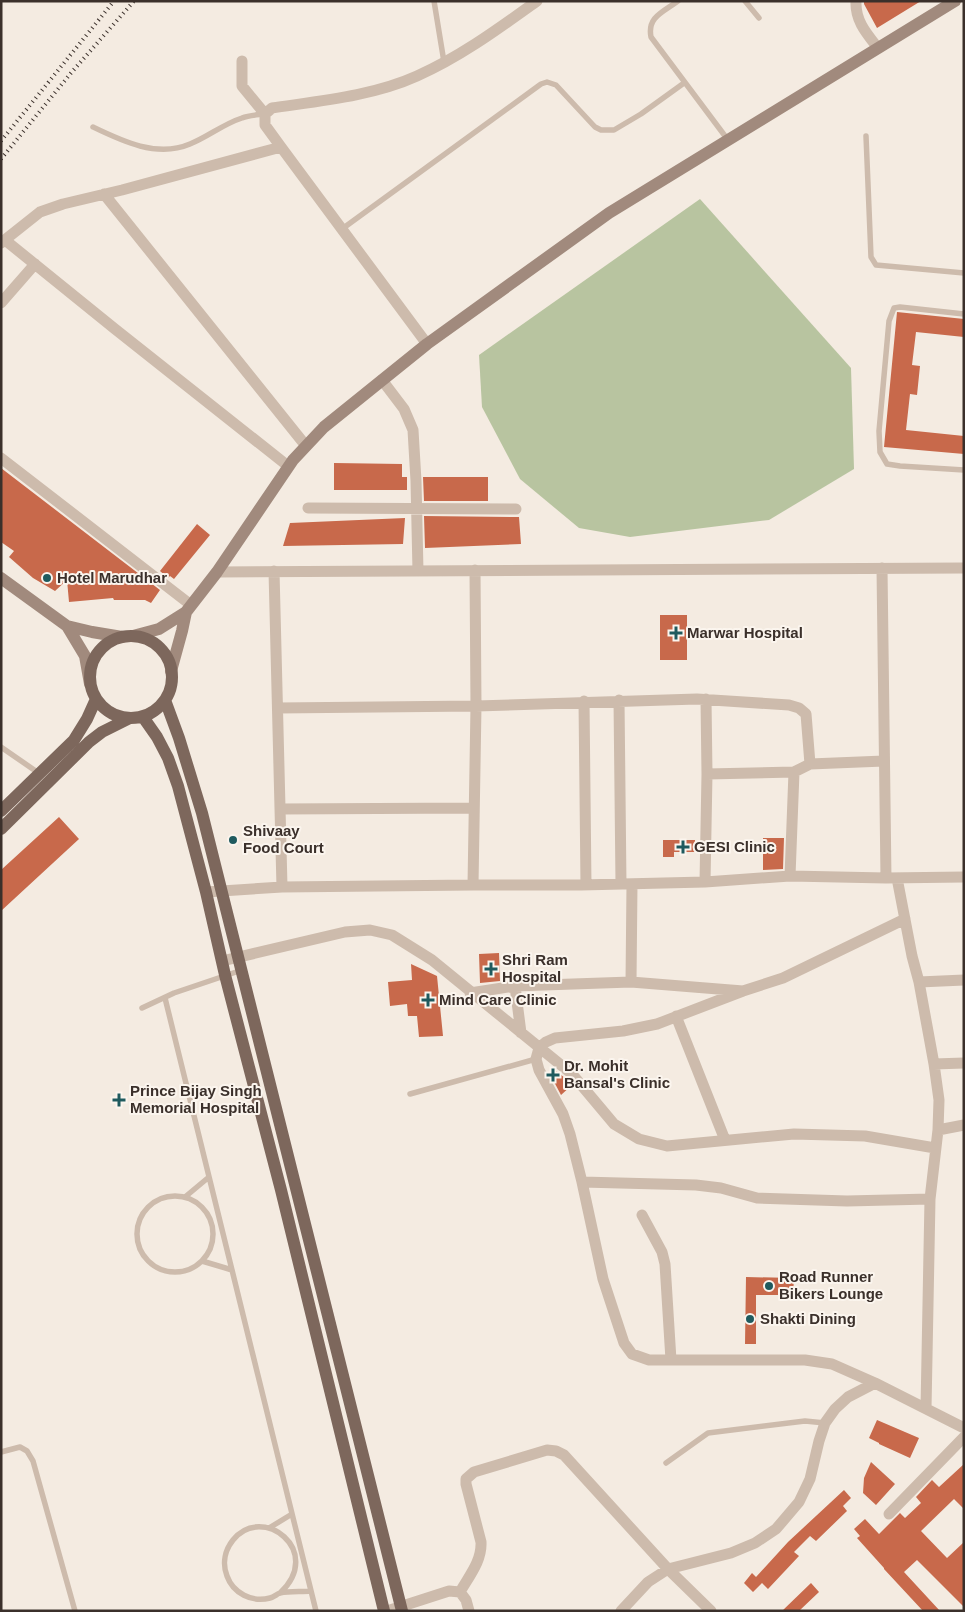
<svg xmlns="http://www.w3.org/2000/svg" width="965" height="1612" viewBox="0 0 965 1612" font-family="Helvetica,sans-serif">
<style>
.green{fill:#b8c4a0}
.building{fill:#c8694b}
.lines{fill:none;stroke-linecap:round;stroke-linejoin:round}
.lane{stroke:#cdbbac;stroke-width:5.5}
.street{stroke:#cdbbac;stroke-width:11}
.secondary{stroke:#a18a7d;stroke-width:12}
.primary{stroke:#7d675c;stroke-width:12}
.rail{stroke:#3b302b;stroke-width:4;stroke-dasharray:1 4;stroke-linecap:butt}
.poi-dot{fill:#1f5a5e;stroke:#fbf5ee;stroke-width:2}
.labels{text-anchor:middle;stroke-width:4;stroke-linejoin:round;paint-order:stroke}
.poi-label{font-size:15px;font-weight:bold;fill:#3b302b;stroke:#fbf5ee;text-anchor:start}
</style>
<rect width="100%" height="100%" fill="#f4ebe1"/>
<path class="green" d="M700 199 851 368 854 469 769 520 630 537 579 528 520 479 482 407 479 355Z"/>
<path class="building" d="M864 1H921L877 28 864 4Z
M897 312 964 319V337L916 332 912 365 920 366 917 395 910 394 906 430 964 436V454L884 447Z
M334 463 402 464V477H407V490H334Z
M1 468 160 590 151 603 145 600H114L113 598 69 602 67 580 55 591 33 578 9 557 14 551 1 542Z
M423 477H488V501H424Z
M424 516 519 517 521 544 425 548Z
M405 518 403 544 283 546 290 523Z
M197 524 210 535 174 579 170 576 168 578 160 571Z
M660 615H687V660H660Z
M59 817 79 839 1 911V870Z
M763 838H784L783 869 763 870Z
M663 840H695V852H674V857H663Z
M499 953 500 981 480 983 479 954Z
M411 964 437 976 443 1036 419 1037 417 1016H408L407 1004 390 1006 388 982 412 980Z
M555 1070 565 1078 571 1086 561 1095 551 1076Z
M746 1277 794 1278 793 1295H756V1344H745Z
M877 1420 919 1438 910 1458 879 1444V1443L869 1438Z
M871 1462 895 1484 876 1505 863 1493 864 1478Z
M964 1464V1509L954 1499 921 1531 947 1558 964 1542V1607L917 1560 904 1572 940 1611H923L884 1569V1568L857 1538 860 1536 854 1529 865 1519 879 1534 900 1513 905 1518 921 1503 916 1497 932 1480 939 1487Z
M844 1490 851 1498 843 1506 847 1511 816 1541 810 1536 794 1552 799 1556 768 1589 762 1583 753 1592 744 1583 752 1573 756 1577 788 1542Z
M811 1583 819 1592 799 1611H782Z"/>
<g class="lines">
<path class="lane" d="M434 1 444 62
M678 1C663 12 647 17 651 37L728 140
M745 1 759 18
M93 127C122 141 157 158 190 144 208 137 223 124 242 118 249 115 257 115 265 114
M866 136 871 257 876 265 964 273
M342 229 541 84 547 82 556 85 595 127 601 130H614L641 114 684 83
M964 314 900 307 894 308 889 321 879 431 880 452 887 464 900 466 964 470
M1 747 40 774
M165 998 316 1611
M142 1008 174 993 242 970
M410 1094 536 1059
M137 1234a38 38 0 1 1 76 0a38 38 0 1 1-76 0Z
M185 1197 209 1177
M202 1261 232 1270
M1 1452 20 1447 27 1451 33 1461 75 1611
M666 1463 708 1433 805 1421 825 1423
M269 1528 292 1514
M280 1593C325 1551 262 1503 233 1540 225 1550 222 1563 227 1576 233 1593 252 1603 270 1598 274 1597 277 1594 280 1593 290 1591 301 1592 311 1591"/>
<path class="street" d="M856 1C855 21 867 34 878 48
M242 61V86L265 114
M104 194 306 446
M5 240 115 329 288 466
M1 243 40 212 63 204 122 190 281 147
M1 303 35 264
M427 344 281 147 265 125V114L272 108C319 101 373 96 417 76 460 57 498 29 537 1
M382 380 404 409 413 430 416 481 418 571
M1 458 191 605
M308 508 516 509
M882 568 886 878 964 877
M274 571 282 887
M217 572 964 568
M619 700 621 884
M584 701 586 885
M278 708 476 706 697 699 789 705 799 708 806 714 810 764
M794 772 810 764 884 761
M707 774 794 772 790 876
M280 809 474 808
M897 878 912 956 919 982 964 980
M705 882 707 774 706 699
M473 885 476 706 475 570
M206 892 282 887 473 885H581L705 882 790 876 886 878
M222 961 345 932 370 930 392 935 432 960 572 1074 614 1124 639 1139 667 1146 794 1134 865 1136 935 1148
M631 982 632 884
M919 982 934 1064 939 1100 938 1130 930 1199 926 1409
M515 986 521 1033
M743 991 657 1024 623 1031 555 1038 546 1042 539 1048 536 1059 539 1070 563 1114 570 1134 582 1182 603 1279 624 1343 632 1354 649 1360H805L832 1364 875 1383 964 1428
M470 993 515 986 631 982 743 991 783 978 905 919
M676 1016 725 1140
M934 1064 964 1063
M938 1130 964 1125
M582 1182 696 1185 721 1188 757 1198 847 1201 930 1199
M642 1215 662 1252 665 1264 671 1360
M889 1514 964 1437
M460 1592C469 1576 482 1561 481 1542L466 1484V1479L474 1472 547 1450 556 1451 564 1455 668 1569 711 1611
M387 1611 449 1591 460 1592 466 1600 469 1611
M621 1611 648 1582 668 1569 731 1553 755 1543 776 1529 799 1502 810 1479 819 1441 825 1423 835 1409 848 1397 875 1383"/>
<path class="secondary" d="M1 578 67 626 92 632 122 637
M67 626 85 656 90 684
M133 636 159 629 186 612 217 572 293 460 324 427 427 344 609 213 955 1
M171 671 182 631 186 612"/>
<path class="primary" d="M90 677a41 41 0 1 1 82 0a41 41 0 1 1-82 0Z
M165 700 179 738 202 813 402 1611
M143 717 157 737 168 758 178 786 206 892 225 975 281 1190 384 1611
M1 811 74 740 87 719 96 699
M1 829 89 742 102 732 128 719"/>
<path class="rail" d="M1 141 114 1
M1 159 71 73 134 1"/>
</g>
<g class="poi-dot">
<circle cx="47" cy="578" r="5"/>
<path d="M673.5 625.5h5v5h5v5h-5v5h-5v-5h-5v-5h5z"/>
<circle cx="233" cy="840" r="5"/>
<path d="M680.5 839.5h5v5h5v5h-5v5h-5v-5h-5v-5h5z"/>
<path d="M488.5 961.5h5v5h5v5h-5v5h-5v-5h-5v-5h5z"/>
<path d="M425.5 992.5h5v5h5v5h-5v5h-5v-5h-5v-5h5z"/>
<path d="M550.5 1067.5h5v5h5v5h-5v5h-5v-5h-5v-5h5z"/>
<path d="M116.5 1092.5h5v5h5v5h-5v5h-5v-5h-5v-5h5z"/>
<circle cx="769" cy="1286" r="5"/>
<circle cx="750" cy="1319" r="5"/>
</g>
<g class="labels">
<g class="poi-label">
<text x="57" y="583">Hotel Marudhar</text>
<text x="687" y="638">Marwar Hospital</text>
<text x="243" y="836">Shivaay<tspan x="243" dy="17">Food Court</tspan></text>
<text x="694" y="852">GESI Clinic</text>
<text x="502" y="965">Shri Ram<tspan x="502" dy="17">Hospital</tspan></text>
<text x="439" y="1005">Mind Care Clinic</text>
<text x="564" y="1071">Dr. Mohit<tspan x="564" dy="17">Bansal's Clinic</tspan></text>
<text x="130" y="1096">Prince Bijay Singh<tspan x="130" dy="17">Memorial Hospital</tspan></text>
<text x="779" y="1282">Road Runner<tspan x="779" dy="17">Bikers Lounge</tspan></text>
<text x="760" y="1324">Shakti Dining</text>
</g>
</g>
<rect width="965" height="1612" fill="none" stroke="#3b302b" stroke-width="5"/>
</svg>
